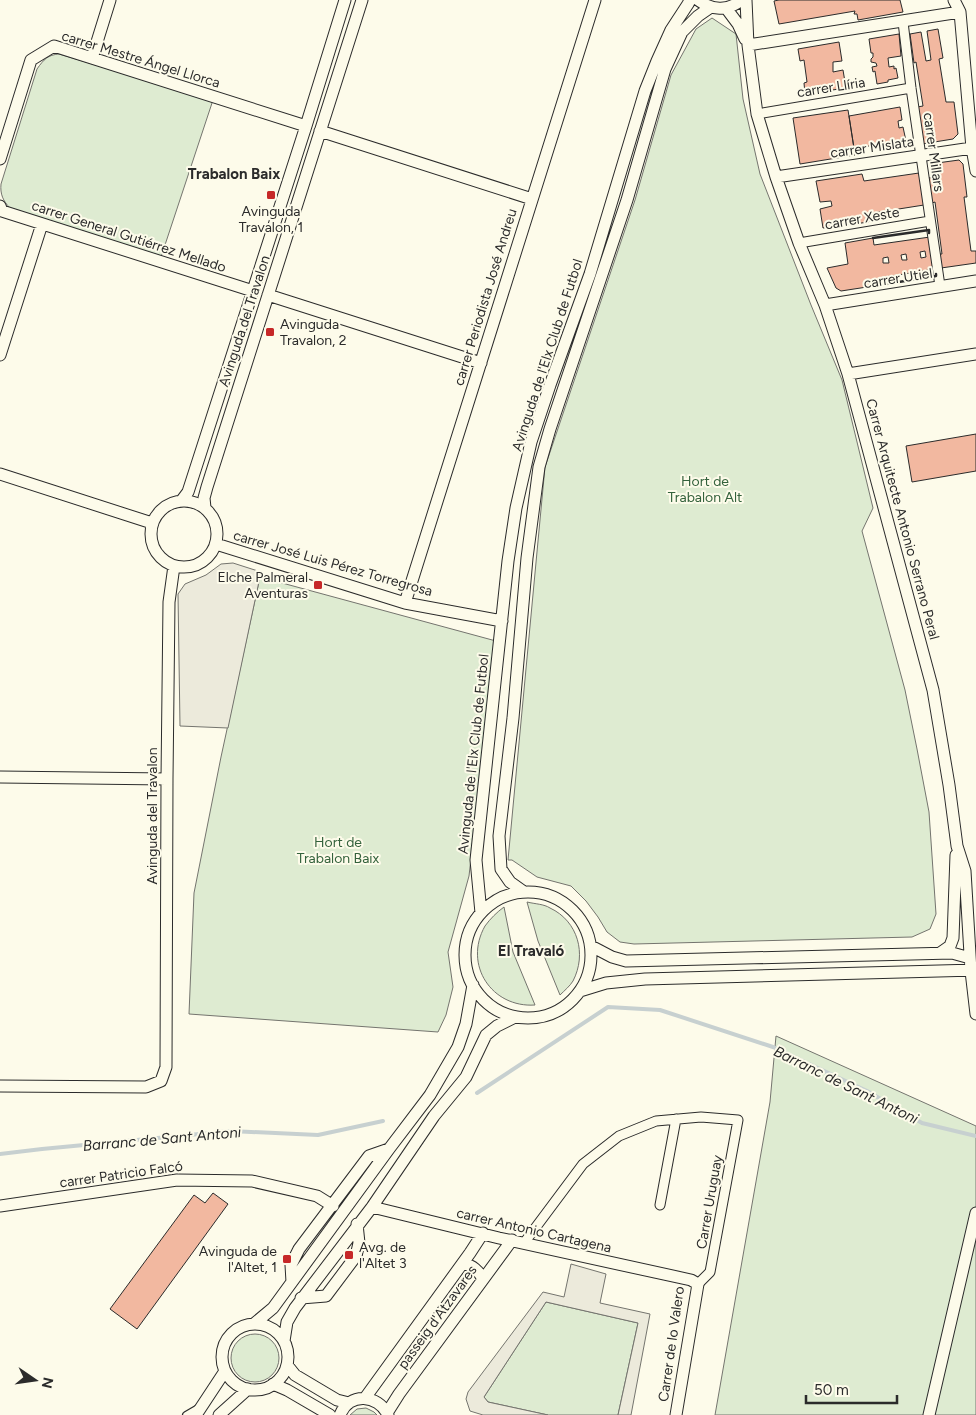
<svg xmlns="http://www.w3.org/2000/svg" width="976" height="1415" viewBox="0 0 976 1415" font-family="Figtree,sans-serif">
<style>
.green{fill:#deebd1;stroke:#74746e}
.parking{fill:#eceadb;stroke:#74746e}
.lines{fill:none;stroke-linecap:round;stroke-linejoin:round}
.stream{stroke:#c7d0d0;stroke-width:4}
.building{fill:#f2b8a0;stroke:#2b2b2b;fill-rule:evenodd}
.service-casing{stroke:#2b2b2b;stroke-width:8}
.pedestrian-casing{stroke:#2b2b2b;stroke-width:11}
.minor-casing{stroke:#2b2b2b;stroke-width:13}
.service{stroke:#fdfbea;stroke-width:5.5}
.pedestrian{stroke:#fdfbea;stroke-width:9}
.minor{stroke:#fdfbea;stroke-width:11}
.wall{stroke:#2b2b2b;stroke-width:2.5}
.poi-dot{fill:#c62828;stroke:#fdfbea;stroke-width:2}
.labels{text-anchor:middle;stroke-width:4;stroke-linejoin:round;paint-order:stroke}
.street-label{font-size:14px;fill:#2b2b2b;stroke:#fdfbea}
.poi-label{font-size:14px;fill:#2b2b2b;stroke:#fdfbea;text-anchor:start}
.park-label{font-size:14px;fill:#34623c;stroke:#fdfbea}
.neighbourhood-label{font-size:15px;font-weight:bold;fill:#2b2b2b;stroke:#fdfbea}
.water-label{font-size:15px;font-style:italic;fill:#2b2b2b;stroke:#fdfbea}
</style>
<rect width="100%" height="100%" fill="#fdfbea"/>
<path class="green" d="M712 18 736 34 743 99 760 174 811 305 842 380 873 508 862 531 905 690 917 749 929 812 936 914 930 929 912 937 634 944 620 942 607 932 598 917 586 901 571 886 537 877 512 860H508L545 467 635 200 671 75 696 29Z
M59 54 213 100 161 257 10 208C3 201 0 194 1 184L37 69C44 59 48 55 59 54Z
M260 577 496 641 469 876 448 952 453 987 446 1015 438 1032 189 1014 194 893 221 757Z
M527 902C535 904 544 904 550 908 578 921 587 954 573 981 570 986 564 991 560 995L538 941Z
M504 907 513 952 535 1005C492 1008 463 965 485 926 490 919 497 912 504 907Z
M776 1036 976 1126V1415H715L770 1102Z
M546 1302 638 1323 618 1415H548L488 1402 484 1397Z
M231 1358a24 24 0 1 1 48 0a24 24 0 1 1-48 0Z
M366 1408 374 1412 377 1415H350L357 1409Z"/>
<path class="parking" d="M233 563 261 572 228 728 180 726 178 594 185 584 206 575 221 564Z
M571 1264 606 1274 600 1303 650 1314 631 1415H618L638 1323 546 1302 484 1397 488 1402 548 1415H483L470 1411 466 1399 468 1392 543 1292 564 1297Z"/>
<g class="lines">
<path class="stream" d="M477 1093 608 1007 660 1010 773 1047 867 1091 922 1123 976 1136
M0 1154 42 1149 231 1131 318 1135 383 1121"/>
</g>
<path class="building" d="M779 0H900L903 12 858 20 857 14H854L855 11 779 24 774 1Z
M938 29 943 58 939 59 946 102H954L958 134 953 139 922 144 917 107 923 106 916 62 914 63 910 34 921 32 926 61 931 60 927 31Z
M899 34 901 56 888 58 889 67 894 66V69L896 68 898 78 888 80V82L877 84 875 71 873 72 872 67 877 66 876 63 871 62V59L873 57V53H871L869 39Z
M839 42 842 61 833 62V72L843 70 846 88 805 94 804 83 807 82 804 60 800 61 798 49Z
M900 107 902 120 898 121 899 128 903 127 906 141 854 148 849 116Z
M848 110 855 155 800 164 793 118Z
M959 160 963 164 967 197H964L971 251H976V263L941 268 939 254H942L935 202 932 203 928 178 939 177 937 163Z
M919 173 924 205 867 214 869 222 823 228 820 209 832 206 831 201 820 202 816 181 862 174 864 181Z
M930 237 935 269 879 278 880 285 841 291 836 288 827 268 848 264 845 243 873 238 874 245ZM925 251 926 257 921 258 920 252ZM906 254 907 260H902L901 255ZM888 257 889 263H883V258Z
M976 434V471L912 482 906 446Z
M213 1193 228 1204 137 1329 110 1309 194 1195 205 1203Z"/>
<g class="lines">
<defs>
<path id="service" d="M186 1415 198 1408"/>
<path id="pedestrian" d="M903 22 911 88 940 286
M757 114 911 88
M799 243 930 221
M660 1205 676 1119
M524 1243 583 1164 619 1136 656 1121 701 1117 738 1120 710 1272 698 1284"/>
<path id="minor" d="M698 0C711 10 728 12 741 0
M746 0 748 45 757 114 776 177 799 243 825 305 848 374 933 690 949 785 957 846 965 871 971 971 976 1014
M954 0 960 12 972 148 976 171
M726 8 738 24 745 39
M748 45 960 12
M92 58 110 0
M320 131 532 199
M0 159 31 60 54 46 306 126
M776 177 972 148
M0 206 2 211 253 291
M268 295 481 363
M825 305 976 281
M0 355 42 224
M848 374 976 354
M0 474 152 523
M182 500 188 492 306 126 345 0
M151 534a33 33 0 1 1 66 0a33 33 0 1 1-66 0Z
M205 508 204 498 207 487 362 0
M216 544 405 603 502 621
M405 603 595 0
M0 777 167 779
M524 892 510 882 501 869 499 836 513 718 527 558 539 467 550 429 627 200 665 69 682 32 698 16 711 7
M465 955a63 63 0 1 1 126 0a63 63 0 1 1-126 0Z
M481 913 476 860 508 561 516 508 531 442 550 385 590 274 645 91 657 61 671 30 688 4 690 0
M591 946 612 957 626 961 952 953 970 958
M940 953 950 946 953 938 956 855
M580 991 606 983 645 979 976 970
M0 1086 146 1087 161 1081 166 1067 167 779 169 602 174 566
M0 1206 177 1180 252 1181 317 1196 333 1206
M372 1207 499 1238 691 1280 698 1284 676 1415
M463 1263C473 1266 478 1270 483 1279
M292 1282 291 1265 299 1249 369 1156 389 1149
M301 1298 326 1296 356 1256 359 1243 357 1224
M255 1323 273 1308 389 1149 430 1095 458 1047 466 1024 473 985
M222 1357a33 33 0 1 1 66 0a33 33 0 1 1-66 0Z
M284 1341 287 1322 295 1308 372 1207 434 1116 466 1077 486 1035 497 1026 515 1017
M287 1365 295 1375 337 1400 349 1403
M273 1384 287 1390 330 1415
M365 1398 470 1253 483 1233
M387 1413 399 1394 512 1240
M196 1415 225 1371
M219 1415 248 1389
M340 1415C349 1392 378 1394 388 1415
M929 1415 976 1213"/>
</defs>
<use href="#service" class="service-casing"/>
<use href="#pedestrian" class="pedestrian-casing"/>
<use href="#minor" class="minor-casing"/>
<use href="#service" class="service"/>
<use href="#pedestrian" class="pedestrian"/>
<use href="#minor" class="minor"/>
<path class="wall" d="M873 238 929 230V233
M880 285 936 276V274"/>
</g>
<g class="poi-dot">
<rect x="266" y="190" width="10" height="10" rx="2.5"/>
<rect x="265" y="327" width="10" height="10" rx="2.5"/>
<rect x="313" y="580" width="10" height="10" rx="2.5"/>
<rect x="344" y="1250" width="10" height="10" rx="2.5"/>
<rect x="282" y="1254" width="10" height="10" rx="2.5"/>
</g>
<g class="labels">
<g class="street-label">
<text transform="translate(141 59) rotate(17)" y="5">carrer Mestre Ángel Llorca</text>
<text transform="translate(831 87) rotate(-9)" y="5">carrer Llíria</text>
<text transform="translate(872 147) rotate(-8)" y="5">carrer Mislata</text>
<text transform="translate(934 152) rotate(82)" y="5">carrer Millars</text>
<text transform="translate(862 218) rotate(-10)" y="5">carrer Xeste</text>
<text transform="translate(129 236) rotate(18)" y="5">carrer General Gutiérrez Mellado</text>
<text transform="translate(898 278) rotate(-9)" y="5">carrer Utiel</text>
<text transform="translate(485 297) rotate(-73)" y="5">carrer Periodista José Andreu</text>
<text transform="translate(244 321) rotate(-72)" y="5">Avinguda del Travalon</text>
<text transform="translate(547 355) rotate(-72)" y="5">Avinguda de l'Elx Club de Futbol</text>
<text transform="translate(903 519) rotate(75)" y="5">Carrer Arquitecte Antonio Serrano Peral</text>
<text transform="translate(333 563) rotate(16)" y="5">carrer José Luis Pérez Torregrosa</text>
<text transform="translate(473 754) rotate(-84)" y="5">Avinguda de l'Elx Club de Futbol</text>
<text transform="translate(152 816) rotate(-90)" y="5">Avinguda del Travalon</text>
<text transform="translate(121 1174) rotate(-8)" y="5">carrer Patricio Falcó</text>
<text transform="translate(709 1202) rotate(-80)" y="5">Carrer Uruguay</text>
<text transform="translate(534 1230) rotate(13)" y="5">carrer Antonio Cartagena</text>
<text transform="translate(437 1317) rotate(-54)" y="5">passeig d'Atzavares</text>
<text transform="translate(671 1344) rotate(-82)" y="5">Carrer de lo Valero</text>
</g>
<g class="poi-label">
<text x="271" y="216" text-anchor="middle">Avinguda<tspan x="271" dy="16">Travalon, 1</tspan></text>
<text x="280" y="329">Avinguda<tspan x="280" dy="16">Travalon, 2</tspan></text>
<text x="308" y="582" text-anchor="end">Elche Palmeral<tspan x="308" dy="16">Aventuras</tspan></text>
<text x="359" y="1252">Avg. de<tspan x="359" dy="16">l'Altet 3</tspan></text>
<text x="277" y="1256" text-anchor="end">Avinguda de<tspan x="277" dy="16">l'Altet, 1</tspan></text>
</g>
<g class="park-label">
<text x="705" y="486">Hort de<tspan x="705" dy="16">Trabalon Alt</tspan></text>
<text x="338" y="847">Hort de<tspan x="338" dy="16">Trabalon Baix</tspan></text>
</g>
<g class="neighbourhood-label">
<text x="234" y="179">Trabalon Baix</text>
<text x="531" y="956">El Travaló</text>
</g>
<g class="water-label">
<text transform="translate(846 1085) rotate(26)" y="5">Barranc de Sant Antoni</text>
<text transform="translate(162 1139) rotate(-5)" y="5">Barranc de Sant Antoni</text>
</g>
</g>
<g transform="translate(35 1380) rotate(103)" stroke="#fdfbea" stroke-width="4" paint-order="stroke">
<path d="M0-4L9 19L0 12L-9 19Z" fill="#2b2b2b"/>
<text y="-8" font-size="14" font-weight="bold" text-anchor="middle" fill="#2b2b2b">N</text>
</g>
<path d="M806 1395v8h91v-8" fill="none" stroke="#2b2b2b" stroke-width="2.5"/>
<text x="814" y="1395" font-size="15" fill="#2b2b2b" stroke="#fdfbea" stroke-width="4" paint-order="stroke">50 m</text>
</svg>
